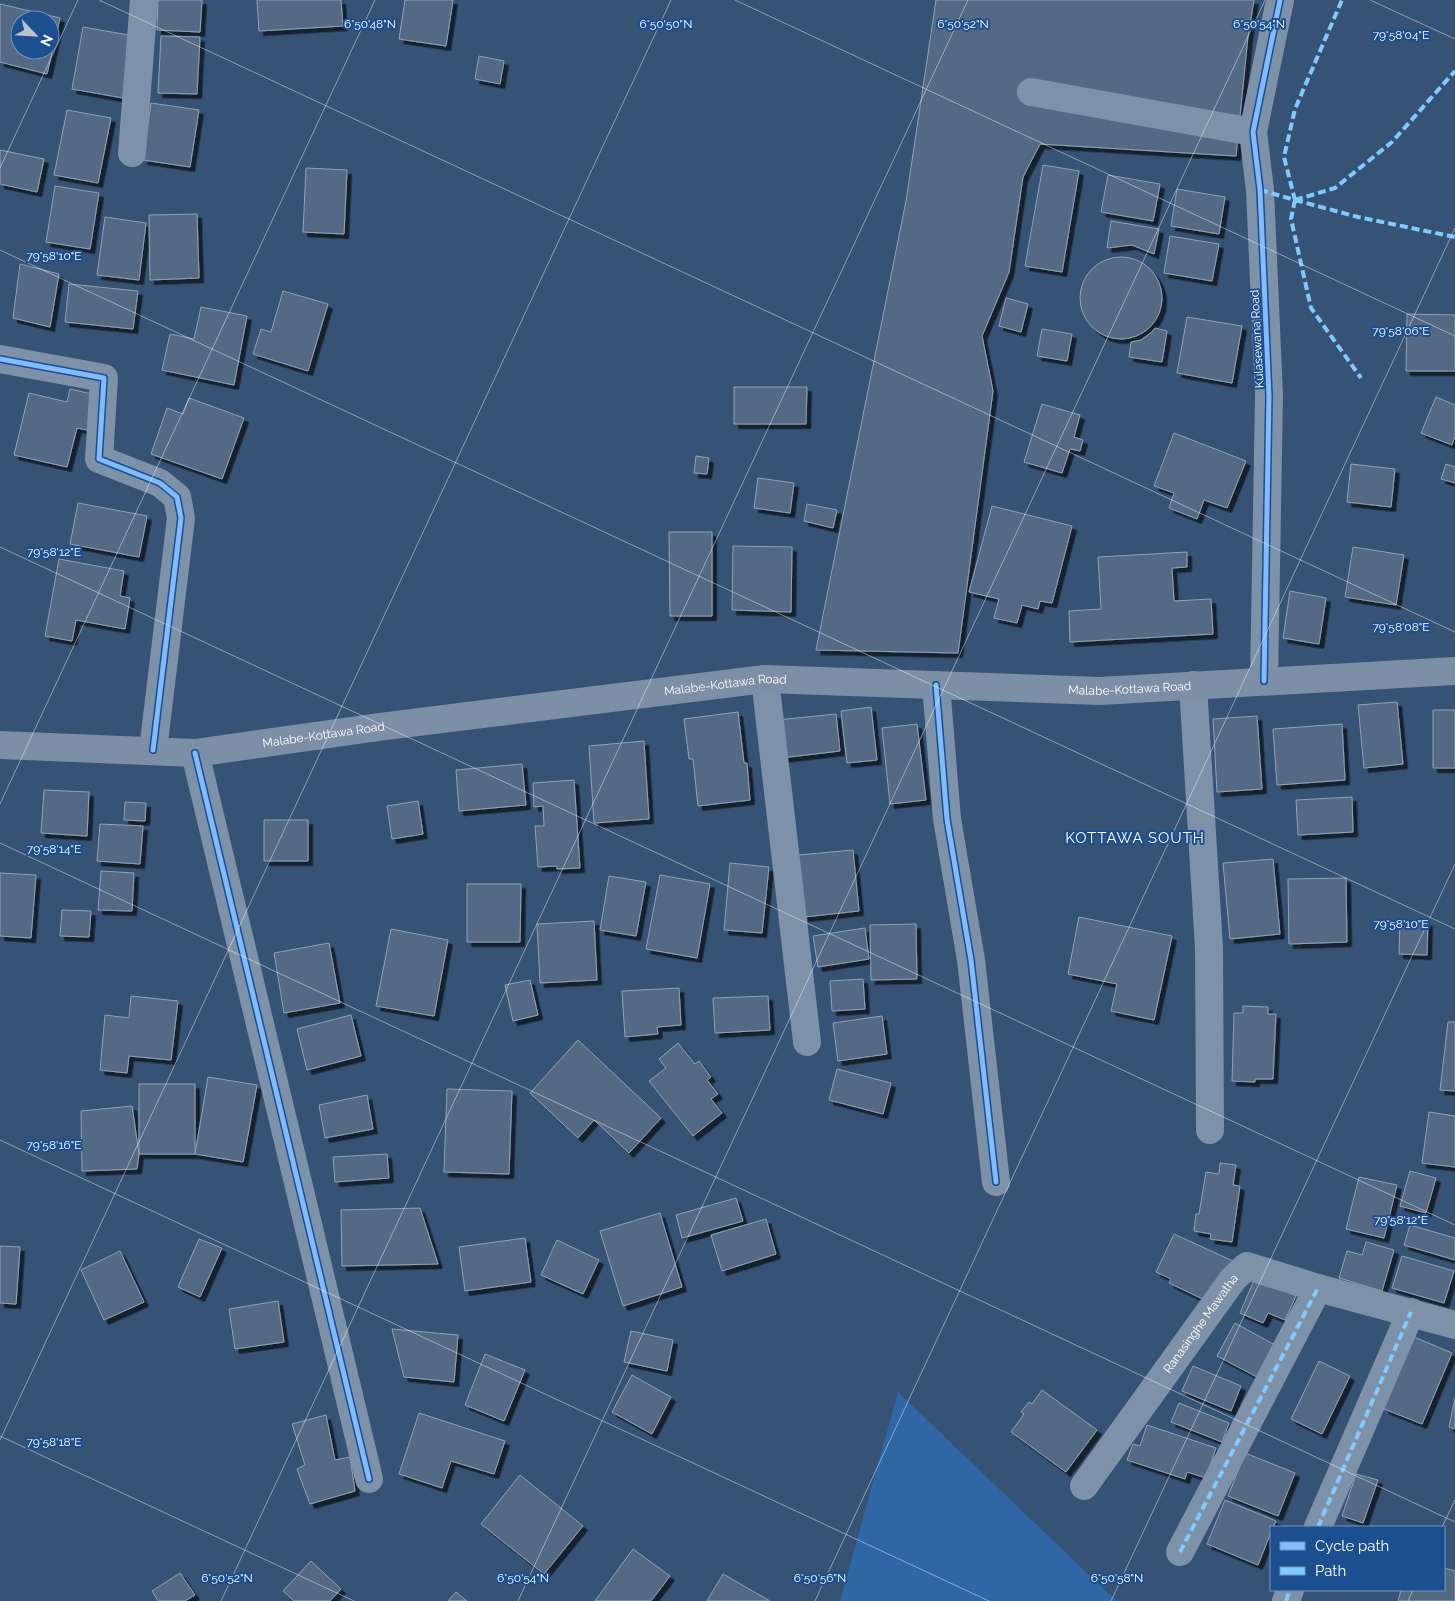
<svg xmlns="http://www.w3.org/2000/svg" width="1455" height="1601" viewBox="0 0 1455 1601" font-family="Raleway,sans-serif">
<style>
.green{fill:#2f66a5}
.building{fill:#526984;stroke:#92a2b6;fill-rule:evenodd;filter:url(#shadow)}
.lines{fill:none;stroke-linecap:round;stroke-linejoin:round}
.minor{stroke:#7d92a8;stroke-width:28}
.major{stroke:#7d8ea7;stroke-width:28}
.quiet{stroke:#80caff;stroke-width:4;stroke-dasharray:8 4;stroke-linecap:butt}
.cycleway-casing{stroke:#1b4f8f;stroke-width:8}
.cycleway{stroke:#80bcff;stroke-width:5}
.ticks{fill:none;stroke:#fff;stroke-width:1;stroke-opacity:0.45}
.labels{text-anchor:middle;stroke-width:4;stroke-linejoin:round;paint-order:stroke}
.street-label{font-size:12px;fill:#fff;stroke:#1b4f8f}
.quarter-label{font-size:15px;letter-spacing:1px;fill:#fff;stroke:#1b4f8f}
.ticks-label{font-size:12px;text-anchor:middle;fill:#fff;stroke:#1b4f8f;stroke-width:4;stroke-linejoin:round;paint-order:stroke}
</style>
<defs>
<filter id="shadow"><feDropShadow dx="4.5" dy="4.5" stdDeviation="0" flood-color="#0009"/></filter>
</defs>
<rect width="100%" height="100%" fill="#365274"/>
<path class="green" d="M898 1392 1109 1594 1118 1601H840Z"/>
<path class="building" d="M158 0H202L200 32 157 30Z
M257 0H341L343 26 259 31Z
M405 0H453L446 46 399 39Z
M936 0H1254L1248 36 1236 156 1040 144 1023 177 1009 272 982 336 993 391 958 653 816 650 906 201Z
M0 4 60 18 47 74 0 62ZM20 20H50V50H20Z
M83 27 134 36 123 98 72 89Z
M161 36 200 37 197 94 158 93Z
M479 56 504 61 500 84 475 79Z
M151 103 199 110 190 167 143 160Z
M67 110 111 118 98 183 54 175Z
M0 150 44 159 37 192 0 184Z
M1043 165 1079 171 1062 272 1025 266Z
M306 168 347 170 344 234 303 232Z
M1108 175 1160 184 1153 221 1101 212Z
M55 186 99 193 90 249 46 242Z
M1177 189 1225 197 1219 234 1171 226Z
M197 214 199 278 150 280 149 215Z
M105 217 146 223 139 280 97 275Z
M1111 221 1159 229 1154 254 1132 245 1107 248Z
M1170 236 1219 244 1212 281 1164 273Z
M1080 298a41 41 0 1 1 82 0a41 41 0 1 1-82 0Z
M20 264 59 274 50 327 13 318Z
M69 284 138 291 133 329 65 322Z
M283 291 328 304 308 371 253 354 261 329 271 332Z
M1006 298 1028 304 1021 332 999 326Z
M201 307 247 316 234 385 162 370 170 334 194 339Z
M1407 314 1455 315V371H1406Z
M1187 317 1242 326 1232 383 1177 373Z
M1155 328 1167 331 1162 362 1129 357 1131 342 1141 340 1152 332Z
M1042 329 1072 334 1067 361 1037 356Z
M734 387H807L806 424H734Z
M70 389 96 395 87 430 77 428 67 467 14 455 29 393 67 402Z
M1436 397 1455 405V436L1452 445 1421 433Z
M189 398 244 418 222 479 151 454 167 408 183 414Z
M1042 404 1080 415 1074 437 1083 440 1080 451 1070 449 1062 473 1024 462Z
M1174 433 1246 461 1227 508 1204 500 1197 519 1169 508 1174 493 1154 486Z
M696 456 709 458 707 474 694 473Z
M1351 464 1395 469 1391 507 1347 502Z
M1446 464 1455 467V483L1441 479Z
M758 478 794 483 790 513 754 508Z
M78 503 147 516 139 557 70 544Z
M807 504 837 510 833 528 804 521Z
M992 506 1072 526 1052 603 1040 601 1038 609 1022 605 1017 623 994 618 999 599 969 592Z
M669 532H712V616H670Z
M733 546 792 547 791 612 732 610Z
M1353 547 1404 555 1396 605 1345 597Z
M1187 552V567L1172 568 1174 601 1211 599 1213 634 1070 642 1069 611 1101 609 1098 557Z
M59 559 124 571 120 596 130 598 125 629 76 620 72 641 45 636Z
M1290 591 1326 598 1319 644 1283 638Z
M1397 702 1403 764 1364 768 1358 705Z
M871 707 877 760 847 763 841 711Z
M1433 710H1455V768H1433Z
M738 712 744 763H747L750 800 698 806 693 759H689L684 719Z
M836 714 840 751 781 758 777 720Z
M1257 716 1262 789 1217 792 1213 719Z
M917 724 926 800 890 804 882 728Z
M1342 724 1345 780 1277 785 1273 729Z
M644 741 649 819 594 823 589 746Z
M522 764 526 805 459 811 456 770Z
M574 780 580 868 557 869V866L538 867 535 826H544L543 806 534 807 533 783Z
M44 790 89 792 87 836 41 833Z
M1352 797 1353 832 1298 835 1296 800Z
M418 801 423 834 392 839 387 806Z
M125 802 146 803 145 821 124 820Z
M264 820H308V861H264Z
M100 824 143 826 140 864 97 861Z
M853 850 859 911 804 917 798 855Z
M1273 859 1280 934 1230 939 1223 863Z
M730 863 769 867 762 933 724 930Z
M101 871 134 873 132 911 98 910Z
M0 873 36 875 31 938 0 936Z
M660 875 710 884 697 958 646 949Z
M609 876 646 882 636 936 600 930Z
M1346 878 1347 942 1289 944 1288 879Z
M467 884H521L520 942H467Z
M62 910 91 911 89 937 60 936Z
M1079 917 1172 936 1154 1020 1111 1011 1117 984 1068 974Z
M594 921 597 980 540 983 537 924Z
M1400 921 1428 922 1427 955 1399 954Z
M916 924 917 979 871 980 870 925Z
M865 928 869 959 818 967 813 936Z
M391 929 448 940 434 1016 376 1006Z
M329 943 340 1003 284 1013 274 953Z
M863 979 865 1009 832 1011 830 981Z
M530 980 538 1015 513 1021 505 985Z
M679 988 681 1025 657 1027 658 1034 625 1037 622 991Z
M131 996 178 1001 171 1060 129 1056 127 1073 100 1070 105 1015 129 1018Z
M768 996 770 1030 715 1033 713 998Z
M1243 1006 1268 1007V1014H1276L1273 1079H1255V1082L1232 1081 1234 1013H1243Z
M351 1015 361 1056 307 1070 297 1029Z
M882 1016 887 1054 838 1061 833 1023Z
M1448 1022H1455V1091L1440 1090Z
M578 1040 661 1118 629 1153 594 1120 578 1138 530 1093Z
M678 1043 695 1064 699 1061 711 1077 707 1080 718 1094 711 1099 722 1113 693 1136 649 1081 666 1068 659 1059Z
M837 1069 891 1083 883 1114 829 1100Z
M208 1077 257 1085 243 1162 195 1154Z
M139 1084H195V1154H139Z
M447 1089 512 1091 509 1174 444 1172Z
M367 1095 373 1129 325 1138 319 1105Z
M132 1106 139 1154 137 1169 82 1171 81 1111Z
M1429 1112 1455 1116V1167L1422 1163Z
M387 1154 389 1178 335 1182 333 1157Z
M1220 1163 1236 1165 1233 1185 1240 1186 1232 1242 1210 1239 1211 1234 1194 1231 1196 1214H1199L1206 1172 1219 1174Z
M1410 1171 1436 1178 1426 1213 1400 1206Z
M1359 1177 1397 1185 1384 1238 1346 1229Z
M736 1198 743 1221 682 1238 676 1215Z
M420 1208 438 1264 342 1266 341 1210Z
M660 1213 682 1287 623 1306 600 1231Z
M766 1219 776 1254 722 1271 711 1235Z
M1410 1225 1455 1238V1260L1404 1245Z
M1174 1234 1233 1261 1213 1304 1169 1283 1171 1279 1156 1272Z
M525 1238 531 1282 465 1291 459 1247Z
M199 1239 222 1248 200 1297 178 1287Z
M557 1240 599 1260 583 1294 541 1275Z
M1366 1242 1394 1250 1382 1291 1339 1278 1347 1251 1362 1255Z
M0 1246 20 1247 16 1304 0 1303Z
M120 1251 144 1302 104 1320 81 1270Z
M1402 1256 1454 1271 1444 1303 1392 1288Z
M1255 1278 1296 1296 1285 1320 1268 1313 1263 1323 1240 1313Z
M278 1301 284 1342 235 1349 229 1309Z
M1235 1323 1275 1345 1257 1377 1217 1356Z
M392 1329 458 1335 454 1382 404 1377Z
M631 1331 673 1340 667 1371 624 1362Z
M1414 1337 1452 1353 1422 1424 1384 1409Z
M485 1354 525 1370 504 1421 465 1405Z
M1319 1361 1350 1376 1322 1434 1291 1419Z
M1193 1366 1241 1386 1231 1411 1182 1391Z
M632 1375 671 1397 652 1434 612 1412Z
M1042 1390 1097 1430 1066 1472 1011 1432 1024 1414 1021 1412 1029 1402 1032 1404Z
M1455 1398V1429L1449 1427Z
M1179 1403 1229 1423 1222 1442 1171 1422Z
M419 1413 505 1441 494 1474 451 1461 442 1488 399 1474Z
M326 1415 335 1460 350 1457 355 1491 310 1504 297 1469 305 1465 292 1424Z
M1147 1425 1216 1448 1206 1478 1187 1472 1185 1479 1127 1460 1133 1444 1140 1446Z
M1245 1453 1295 1473 1278 1516 1228 1496Z
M1356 1474 1378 1480 1363 1523 1342 1516Z
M520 1475 583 1526 544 1574 481 1524Z
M1225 1500 1276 1521 1273 1527H1271V1532L1258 1565 1207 1544Z
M633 1549 670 1576 651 1601H595Z
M311 1561 341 1589 330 1601H294L283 1591Z
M1444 1568 1455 1571V1601H1398L1401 1590H1444Z
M180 1573 195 1595 185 1601H158L152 1591Z
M723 1574 770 1601H707Z
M456 1592 467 1601H448Z"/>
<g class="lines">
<g class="minor">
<path d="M1031 92 1253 132"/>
<path d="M132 153 144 0"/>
<path d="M0 359 104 378 99 459 160 483 177 497 181 518 153 750"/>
<path d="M765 679 807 1042"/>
<path d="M1264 681 1269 396 1260 190 1253 132 1280 0"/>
<path d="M936 685 947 819 971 960 996 1182"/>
<path d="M1193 685 1209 948 1210 1130"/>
<path d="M195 753 369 1479"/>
<path id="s1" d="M1084 1486 1233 1279 1247 1266 1318 1288 1455 1325"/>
<path d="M1318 1527 1411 1312"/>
<path d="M1180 1552 1318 1288"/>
<path d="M1286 1601 1290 1590"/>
</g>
<path class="major" id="s2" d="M0 745 195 753 379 727 765 679 1100 691 1455 671"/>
<path class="quiet" d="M1260 190 1295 200 1284 157 1295 109 1342 0
M1295 200 1335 188 1392 142 1455 71
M1295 200 1291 219 1311 308 1361 378
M1295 200 1358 217 1455 237
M1318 1527 1411 1312
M1180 1552 1318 1288
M1286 1601 1290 1590"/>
<defs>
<path id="cycleway" d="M0 359 104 378 99 459 160 483 177 497 181 518 153 750
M1264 681 1269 396 1260 190 1253 132 1280 0
M936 685 947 819 971 960 996 1182
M195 753 369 1479"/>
</defs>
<use href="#cycleway" class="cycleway-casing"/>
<use href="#cycleway" class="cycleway"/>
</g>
<path class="ticks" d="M99 0 1455 632M735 0 1455 336M1370 0 1455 39M0 168 78 0M0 250 1455 929M0 547 1455 1225M0 804 375 0M0 843 1455 1522M0 1140 989 1601M0 1436 354 1601M0 1440 671 0M1442 1527 1455 1500M221 1601 968 0M518 1601 1265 0M815 1601 1455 228M1111 1601 1455 864M1408 1601 1413 1590"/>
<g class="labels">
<g class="street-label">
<text transform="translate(1257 339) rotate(-93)" y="4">Kulasewana Road</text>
<text dy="4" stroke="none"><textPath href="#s2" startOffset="730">Malabe-Kottawa Road</textPath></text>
<text dy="4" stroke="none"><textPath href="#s2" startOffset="1135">Malabe-Kottawa Road</textPath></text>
<text dy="4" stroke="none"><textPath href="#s2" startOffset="325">Malabe-Kottawa Road</textPath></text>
<text dy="4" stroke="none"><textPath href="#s1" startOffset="200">Ranasinghe Mawatha</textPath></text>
</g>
<g class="quarter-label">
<text x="1135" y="843">KOTTAWA SOUTH</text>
</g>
</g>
<g class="ticks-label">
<text x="370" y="28">6°50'48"N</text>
<text x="666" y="28">6°50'50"N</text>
<text x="963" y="28">6°50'52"N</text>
<text x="1259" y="28">6°50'54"N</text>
<text x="1401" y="39">79°58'04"E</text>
<text x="54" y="260">79°58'10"E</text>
<text x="1401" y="335">79°58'06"E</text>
<text x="54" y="556">79°58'12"E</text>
<text x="1401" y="631">79°58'08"E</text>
<text x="54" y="853">79°58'14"E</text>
<text x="1401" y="928">79°58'10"E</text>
<text x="54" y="1149">79°58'16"E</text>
<text x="1401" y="1224">79°58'12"E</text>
<text x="54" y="1446">79°58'18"E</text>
<text x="227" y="1582">6°50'52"N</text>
<text x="523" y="1582">6°50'54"N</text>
<text x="820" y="1582">6°50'56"N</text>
<text x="1117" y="1582">6°50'58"N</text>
</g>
<rect x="1270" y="1526" width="175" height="65" fill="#1b4f8f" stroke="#7695bc"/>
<rect x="1280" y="1542" width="25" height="8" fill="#80bcff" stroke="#7695bc"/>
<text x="1315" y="1551" font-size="15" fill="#ffffff">Cycle path</text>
<rect x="1280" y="1567" width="25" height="8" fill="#80caff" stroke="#7695bc"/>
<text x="1315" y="1576" font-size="15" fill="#ffffff">Path</text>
<g transform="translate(35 35) rotate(115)"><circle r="24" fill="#1b4f8f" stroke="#7695bc"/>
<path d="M0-4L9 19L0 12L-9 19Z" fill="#b9c2ce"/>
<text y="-8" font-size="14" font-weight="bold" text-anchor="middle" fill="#ffffff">N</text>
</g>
</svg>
